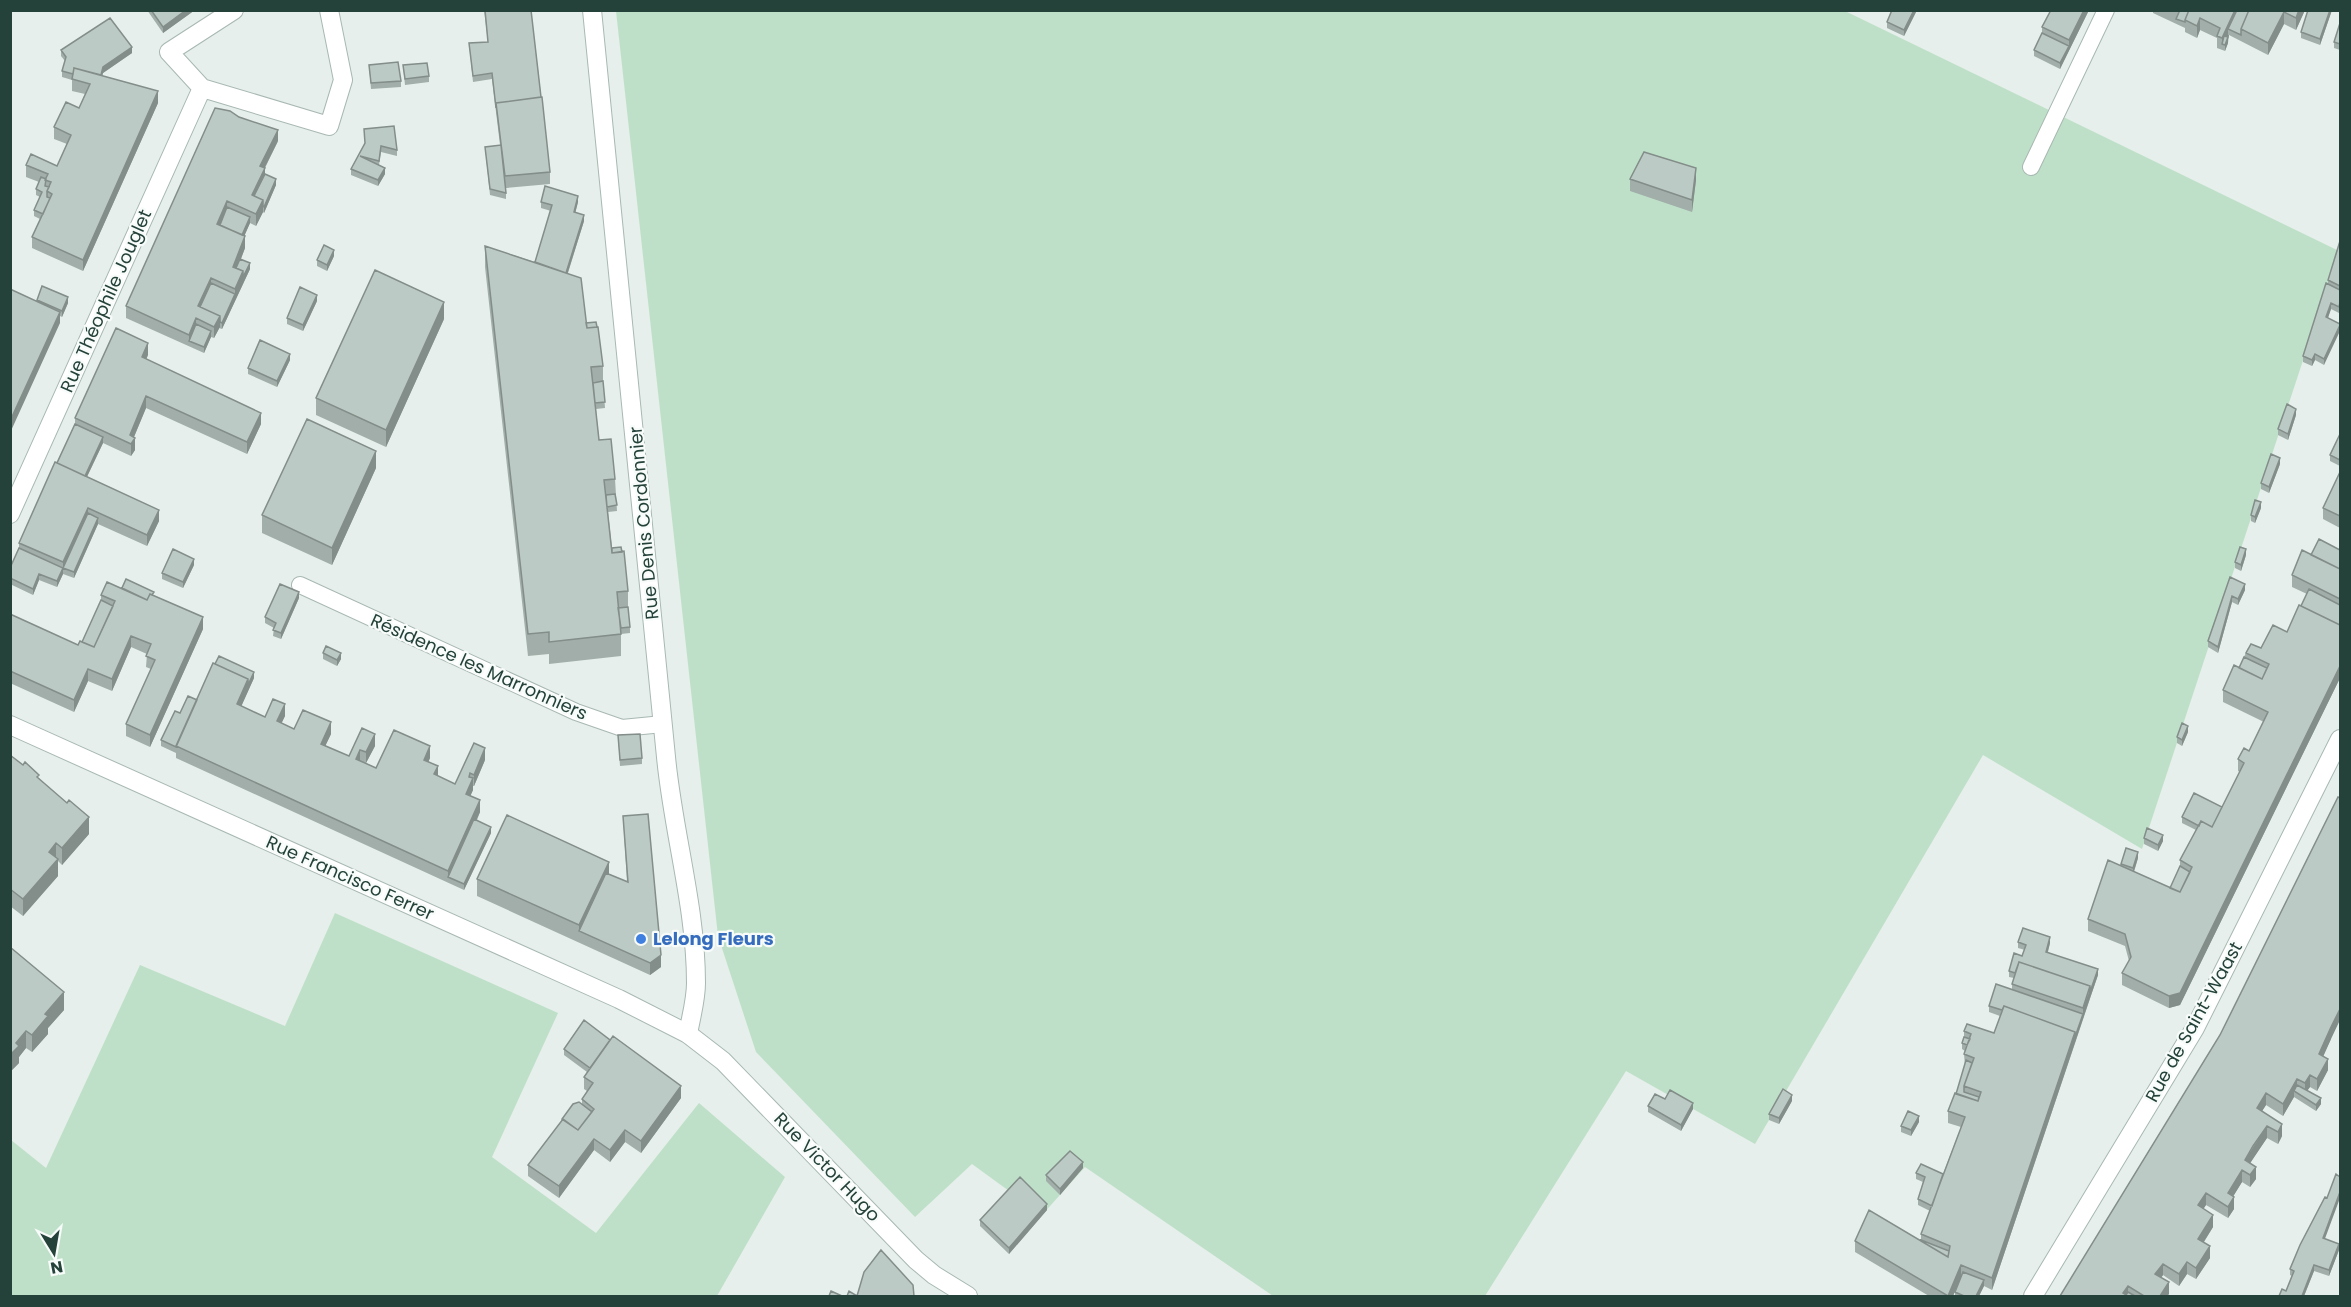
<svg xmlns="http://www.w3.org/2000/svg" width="2351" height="1307" viewBox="0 0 2351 1307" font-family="Poppins,sans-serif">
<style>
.green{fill:#bfe0c8}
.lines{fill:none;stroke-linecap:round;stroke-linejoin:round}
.service-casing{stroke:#a8b8b2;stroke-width:18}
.minor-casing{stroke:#a8b8b2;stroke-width:20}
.tertiary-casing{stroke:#a8b8b2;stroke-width:20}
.service{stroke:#fff;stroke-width:16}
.minor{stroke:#fff;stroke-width:18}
.tertiary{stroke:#fff;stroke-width:18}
.wall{fill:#a1aea9}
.shaded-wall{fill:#838d89}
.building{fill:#bbcac4;stroke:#838d89;stroke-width:1.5}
.shop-dot{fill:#3f7fe0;stroke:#f7fbf9;stroke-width:2}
.labels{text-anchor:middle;stroke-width:4.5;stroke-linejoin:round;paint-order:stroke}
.street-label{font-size:18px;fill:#24423a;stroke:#f7fbf9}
.shop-label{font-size:18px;font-weight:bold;fill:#366cbe;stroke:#f7fbf9;text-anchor:start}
</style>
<rect width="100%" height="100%" fill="#e6efeb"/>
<path class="green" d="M1699 10 1845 11 2339 251 2142 849 1983 755 1755 1144 1626 1071 1485 1296H1273L1085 1167 1042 1215 972 1164 915 1217 756 1052 718 936 616 11Z
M335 913 558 1013 492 1157 596 1233 699 1103 785 1177 717 1296H11V1140L46 1168 140 965 285 1026Z"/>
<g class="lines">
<defs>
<path id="service" d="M2031 167 2106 10
M300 585 576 712 622 728 663 724"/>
<path id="minor" d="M234 10 169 52 202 88 329 126 343 80 329 10
M592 10C618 259 643 508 666 757 673 832 696 907 696 983 696 1000 691 1017 688 1034
M10 514 202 88
M2033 1296 2195 1028 2340 739"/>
<path id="tertiary" d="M10 725 619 999 688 1034 723 1061 916 1260 934 1275 968 1296"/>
</defs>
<use href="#service" class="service-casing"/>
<use href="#minor" class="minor-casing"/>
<use href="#tertiary" class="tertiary-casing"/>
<use href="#service" class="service"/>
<use href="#minor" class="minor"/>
<use href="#tertiary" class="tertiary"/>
</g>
<path class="wall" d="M147 10H195L163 33Z
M484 10H531L550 172V184L506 188V199L490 195 485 147 500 145 492 79 473 82 469 43 488 42Z
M1917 10 1904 36 1887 28V22Z
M2089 10 2060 69 2034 56V50L2042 33V27Z
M2153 10H2305L2296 30 2284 24 2268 55 2229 35 2228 43 2225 51 2217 48V38L2200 30 2197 38 2185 32V28L2153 13Z
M2332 10 2320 45 2301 38V32Z
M2340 23V50L2334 48V42Z
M61 50 132 53 103 73 102 76 158 103 83 271 32 248V237L40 219 34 216V210L40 197 36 195V189L39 182 26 177V165L57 166 67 144 54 139V127L79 108 85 94 72 91V80L62 77V71L65 61 61 56Z
M369 65 401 81V87L371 89Z
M403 65 429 76V82L405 85Z
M364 129 397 150V156L381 152 379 165 385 174 378 186 351 175V169L365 143Z
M278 141 265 168V174L276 185 264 213 263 212 256 226 250 223 244 236 245 248 241 259 250 269 222 329 219 328 214 338 211 337 204 353 126 318V306Z
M1630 179 1696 180 1692 212 1630 191Z
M541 202H578L575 213 584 221 568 273 603 366V381L605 408 596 409 599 440 615 479 617 511 608 512 612 548 628 591V607L630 627V633L621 634V656L549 664V654L528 656 485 267V246L535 262 551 211 541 208Z
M2340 241V308L2339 313 2331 309 2328 318 2324 365 2315 360 2312 366 2303 362V356L2328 284V280Z
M334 256 327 271 317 266V260Z
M37 300 68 303 62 317 60 316V323L37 301Z
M317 301 303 331 287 324V318Z
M444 319 386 447 316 415V398Z
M148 355 146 359 261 424 247 454 146 408 134 437 135 450 131 456 103 443 87 477 159 521 147 546 98 524 74 578 63 574 57 587 39 580 33 595 10 584V568L19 548V543L75 424V418Z
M290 360 277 387 248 374V368Z
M2296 415 2288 440 2278 435V429Z
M2340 434V466L2330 461V455Z
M2280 464 2269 493 2261 489V483Z
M376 468 332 565 262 533V515Z
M2340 472V528L2323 519V508Z
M2261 508 2255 523 2251 521V515Z
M2340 550V678L2180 1005 2169 1008 2122 985V973L2129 961 2125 946 2088 931V919L2121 866V864L2138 858 2134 872 2170 888 2180 866V860L2196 830 2182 823V817L2222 807 2240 772 2238 771V759L2249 751 2264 722 2223 702V690L2239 668 2248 648H2261L2287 632 2307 594 2292 587V575L2311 555Z
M2246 555 2241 571 2235 568V562Z
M194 565 183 588 162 579V573Z
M2230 577 2245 590 2238 605 2232 602 2218 653 2208 647V641Z
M122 588 154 596 203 629 150 747 126 736V724L151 669 146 667 147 654 131 647 112 691 88 681 74 712 10 683V614L78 645 82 642 101 600V595Z
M299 598 281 639 273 636 274 628 265 623V617Z
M323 653 341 659 337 666 323 659Z
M254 678 241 706 265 717 285 716 281 723 294 729 331 734 325 746 349 756 362 728 375 746 366 763 376 768 430 758 428 762 438 776 455 784 485 760 474 786H473V790L470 796 480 812 477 820 491 833 464 890 176 758V753L161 746V740L197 700Z
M2188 732 2182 746 2177 743V737Z
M618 735 642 758V764L620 766Z
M10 755 39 779 89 834 62 865 58 861V876L23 916 10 906Z
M623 816 661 967 650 975 477 896V879L609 874 627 882Z
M2144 838 2163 841 2158 851 2144 844Z
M2018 942 2050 943 2048 952 2098 975 1992 1290 1984 1286 1979 1296H1955V1292L1961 1277 1953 1296H1929L1855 1252V1241H1921V1234L1930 1211 1918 1205V1199L1923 1182 1916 1179V1173L1943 1174 1961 1127 1948 1123V1111L1956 1094 1965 1066 1964 1054 1965 1051 1962 1049V1043L1964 1037V1031L1976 1027 1994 1033 2000 1016 1989 1012V1006L2012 990V984L2014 978 2009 977V971L2022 956 2025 950 2018 948Z
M10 947 64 1010 48 1028V1034L32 1052 26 1048 19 1057V1063L10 1072Z
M2220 1035 2331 1039 2323 1056 2328 1070 2317 1091 2310 1087 2307 1090 2321 1104 2316 1111 2294 1097 2283 1116 2266 1105 2262 1111 2282 1136 2278 1144 2267 1138 2253 1158 2250 1163 2256 1179 2250 1187 2242 1182 2233 1196 2234 1209 2228 1218 2206 1205 2203 1209 2213 1227 2204 1242 2210 1258 2196 1279 2187 1274 2179 1286 2163 1275 2161 1278 2169 1294 2167 1296H2060Z
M564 1049 681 1098 641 1153 625 1142 610 1162 594 1150 559 1198 528 1176V1165L582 1104V1099L587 1091 584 1089V1077L587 1072 564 1055Z
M1665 1099 1693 1109 1681 1131 1648 1112V1106Z
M1792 1101 1779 1124 1769 1120V1114Z
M1919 1122 1911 1136 1901 1132V1126Z
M1083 1168 1060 1195 1046 1181V1175Z
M1047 1210 1009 1254 980 1226V1220Z
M2325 1239 2339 1250 2329 1276 2314 1271 2304 1296H2279L2286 1291 2292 1276 2290 1275V1269Z"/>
<path class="shaded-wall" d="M186 10H195L163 33V27Z
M1914 10H1917L1904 36V30Z
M2084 10H2089L2060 69V63L2069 46V40Z
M2235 10H2240L2228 29V35H2229L2225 45 2222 44V38Z
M2299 10H2305L2296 30V18Z
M2330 10H2332L2320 45V39Z
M2284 12V24L2268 55V43Z
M2200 18V30L2197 38V26Z
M2228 37V43L2225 51V45Z
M132 47V53L103 73 100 86V81L103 67Z
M158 91V103L83 271V260Z
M278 130V141L260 177V166Z
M265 168V180L254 202 252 195Z
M385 168V174L378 186V180Z
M1696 168V180L1692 212V200Z
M276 179V185L264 213V207Z
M578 196V202L574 218V212Z
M263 200V212L256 226V214Z
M227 201V213L220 230 217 224Z
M584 215V221L561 294V288Z
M250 217V223L240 246V240Z
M245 236V248L235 274 233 267Z
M334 250V256L327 271V265Z
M250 263V269L222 329V323L235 294V289L243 271Z
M211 278V289L200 312 198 306Z
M317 295V301L303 331V325Z
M68 297V303L62 317V311Z
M444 302V319L386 447V430Z
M2331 303V309L2326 323V317Z
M60 312V323L10 433V421Z
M220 316V327L214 338V327Z
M196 318V330L189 341V335Z
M2340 325V331L2324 365V359Z
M211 331V337L204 353V347Z
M148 343V355L142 369V357Z
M290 354V360L277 387V381Z
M2315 354V360L2312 366V360Z
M146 396V408L131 444 130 435Z
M2296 409V415L2288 440V434Z
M261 413V424L247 454V442Z
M103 437V443L82 487V481Z
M135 438V450L131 456V444Z
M376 451V468L332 565V548Z
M2280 458V464L2269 493V487Z
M2261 502V508L2255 523V517Z
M88 508V519L63 568V562Z
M159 510V521L147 546V535Z
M98 518V524L74 578V572Z
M2246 549V555L2241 571V565Z
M194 559V565L183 588V582Z
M63 568V574L57 587V581Z
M39 574V580L33 595V589Z
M2245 584V590L2238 605V599Z
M299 592V598L281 639V633Z
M2232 596V602L2218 653V647Z
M203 617V629L150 747V735Z
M131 636V647L112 691V679Z
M341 653V659L337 666V660Z
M2340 666V678L2180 1005 2169 1008V996Z
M88 669V681L74 712V700Z
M254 672V678L237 716V704L248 679Z
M285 704V716L277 733V721Z
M331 722V734L321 755V744Z
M2188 726V732L2182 746V740Z
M375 734V746L366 763V752Z
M430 746V758L424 772V760Z
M485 748V760L474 786V775Z
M360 750V761L356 759Z
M438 766V778L434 774Z
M470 773V783L473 778V790L466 806V794Z
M480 800V812L450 878 448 877V871Z
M89 817V834L62 865V848Z
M491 827V833L464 890V884Z
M2163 835V841L2158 851V845Z
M56 843V860L49 852Z
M2138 852V858L2133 874V868Z
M58 859V876L23 916V899Z
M609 862V879L579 931V925Z
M2050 937V943L2046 958V952Z
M661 955V967L650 975V963Z
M2098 969V975L2090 998 1992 1290V1278L2075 1032 2083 1014V1008Z
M64 992V1010L48 1028V1034L32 1052V1035L45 1014Z
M2340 1009V1020L2331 1039 2319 1066V1054L2331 1027Z
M26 1031V1048L19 1057V1063L10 1072V1055L16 1043Z
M2328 1059V1070L2317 1091V1079Z
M2310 1075V1087L2305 1094V1083Z
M2297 1079V1091H2294V1097L2283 1116V1104Z
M681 1086V1098L641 1153V1141Z
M2266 1093V1105L2257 1119V1108Z
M1792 1095V1101L1779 1124V1118Z
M2321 1098V1104L2316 1111V1105Z
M1693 1103V1109L1681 1131V1125Z
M1919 1116V1122L1911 1136V1130Z
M2282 1124V1136L2278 1144V1132Z
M2267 1126V1138L2245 1171V1160Z
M625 1130V1142L610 1162V1150Z
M594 1139V1150L559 1198V1186Z
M1083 1162V1168L1060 1195V1189Z
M2256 1167V1179L2250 1187V1175Z
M2242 1170V1182L2228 1205V1193Z
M2340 1192V1198L2323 1244V1238Z
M2206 1193V1205L2198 1217V1205Z
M2234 1197V1209L2228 1218V1207Z
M1047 1204V1210L1009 1254V1248Z
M2213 1215V1227L2198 1251V1239Z
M2339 1244V1250L2329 1276V1270Z
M2210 1246V1258L2196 1279V1268Z
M2187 1262V1274L2179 1286V1274Z
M2163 1264V1275L2155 1286V1274Z
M1961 1265V1277L1953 1296H1948Z
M2314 1265V1271L2304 1296H2302Z
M1984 1280V1286L1979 1296H1976Z
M2169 1282V1294L2167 1296H2160Z
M2128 1286V1296L2123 1293Z"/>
<path class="building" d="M151 10H186L163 27Z
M485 10H531L541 97 496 103V108L492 73 473 76 469 43 488 42Z
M1892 10H1914L1904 30 1887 22Z
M2051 10H2084L2069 40 2042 27Z
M2180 10H2189L2185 20V22L2176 19Z
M2189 10H2235L2222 38 2217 36 2220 28 2200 18 2197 26 2185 20Z
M2237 10H2249L2241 29V35L2228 29Z
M2249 10H2299L2296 18 2284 12 2268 43 2241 29Z
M2308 10H2330L2320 39 2301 32Z
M110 18 132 47 103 67 101 75 74 68 73 74 62 71 66 57 61 50Z
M2340 23V44L2334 42Z
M2042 33 2069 46 2060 63 2034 50Z
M2224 36 2228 37 2225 45 2222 44Z
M398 62 401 81 371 83 369 65Z
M427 63 429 76 405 79 403 65Z
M74 68 158 91 83 260 32 237 52 194 47 191 51 182 45 180 48 174 26 165 31 154 57 166 71 135 54 127 66 102 79 108 90 84 72 79Z
M542 97 550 172 505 176 496 103Z
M215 108 230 111 239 117 278 130 260 166 265 168 252 195 263 200 256 214 227 201 217 224 245 236 233 267 243 271 235 289 211 278 198 306 220 316 214 327 196 318 189 335 126 306Z
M394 126 397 150 381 146 379 161 360 156 385 168 378 180 351 169 365 143 364 129Z
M501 145 506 193 490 189 485 147Z
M1644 152 1696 168 1692 200 1630 179Z
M265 174 276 179 264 207 263 206V200L254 196Z
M41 177 46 179 45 186 49 187 47 191V197L50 198 43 214 34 210 42 192 36 189Z
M545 186 578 196 574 212 584 215 566 273 535 262 552 205 541 202Z
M227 207 250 217 242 235 220 225Z
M2340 241V286L2328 280Z
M324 245 334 250 327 265 317 260Z
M485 246 581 278 587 328 598 327 603 366 591 367 599 440 611 439 615 479 604 480 612 553 624 551 628 591 617 592 621 634 549 642V632L528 634Z
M240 259 250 263 243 277V271L236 268Z
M375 270 444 302 386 430 316 398Z
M211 283 235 294 222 323 220 322V316L200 307Z
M2326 283 2340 290V302L2339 307 2331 303 2326 317 2340 324V325L2324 359 2315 354 2312 360 2303 356Z
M42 286 68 297 62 311 37 300Z
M300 287 317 295 303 325 287 318Z
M10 289 60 312 10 421Z
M596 322 597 327 587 328 586 323Z
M196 324 211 331 204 347 189 341Z
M116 328 148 343 142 357 261 413 247 442 146 396 130 435 135 438 131 444 75 418Z
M260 340 290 354 277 381 248 368Z
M603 381 605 402 595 403 593 383Z
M2287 404 2296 409 2288 434 2278 429Z
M307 419 376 451 332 548 262 515Z
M75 424 103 437 85 476 57 463Z
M2340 434V460L2330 455Z
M2271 454 2280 458 2269 487 2261 483Z
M55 462 159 510 147 535 88 508 63 562 19 543Z
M2340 472V516L2323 508Z
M615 494 617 505 607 507 606 495Z
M2255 500 2261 502 2255 517 2251 515Z
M88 513 98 518 74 572 63 568Z
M2319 539 2340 550V569L2311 555Z
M621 547 622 552 612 553V548Z
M2240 547 2246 549 2241 565 2235 562Z
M19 548 63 568 57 581 39 574 33 589 10 578V568Z
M173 549 194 559 183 582 162 573Z
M2302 550 2340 569V599L2292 575Z
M2230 577 2245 584 2238 599 2232 596 2218 647 2208 641Z
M126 579 154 592 152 595 150 594 147 600 122 588Z
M107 582 147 600 150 594 203 617 150 735 126 724 155 660 146 656 151 644 131 636 112 679 88 669 74 700 10 671V614L78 645 80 641 94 647 115 601 101 595Z
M280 584 299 592 281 633 273 630 276 623 265 617Z
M2309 589 2340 605V625L2301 606Z
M101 600 113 606 94 647 82 642Z
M2299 605 2340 625V666L2180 993 2169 996 2122 973 2131 957 2125 934 2088 919 2108 860 2180 892 2192 867 2180 860 2201 821 2212 827 2244 763 2238 759 2244 748 2249 751 2268 712 2223 690 2234 665 2262 679 2269 664 2246 653 2251 644 2261 648 2273 625 2287 632Z
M628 607 630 627 621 628 618 608Z
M326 646 341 653 337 660 323 653Z
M219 656 254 672 248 685V679L215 664Z
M2244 657 2267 668 2262 679 2239 668Z
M213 663 248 679 237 704 265 717 273 699 285 704 277 721 294 729 303 710 331 722 321 744 349 756 362 728 375 734 366 752 360 750 356 759 376 768 394 730 430 746 424 760 438 766 434 774 455 784 474 743 485 748 474 775 470 773 469 777 473 778 466 794 480 800 448 871 176 746Z
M188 696 197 700 176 747 161 740 175 711 180 713Z
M2182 723 2188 726 2182 740 2177 737Z
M640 734 642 758 620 760 618 735Z
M10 755 23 765 25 762 39 775 37 777 67 803 69 800 89 817 62 848 56 843 49 852 58 859 23 899 10 889Z
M2194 793 2222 807 2212 827 2201 821 2199 826 2182 817Z
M2338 797 2340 798V1009L2331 1027 2319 1054 2328 1059 2317 1079 2310 1075 2305 1083 2297 1079 2283 1104 2266 1093 2257 1108 2282 1124 2278 1132 2267 1126 2253 1146 2245 1160 2256 1167 2250 1175 2242 1170 2228 1193 2234 1197 2228 1207 2206 1193 2198 1205 2213 1215 2198 1239 2210 1246 2196 1268 2187 1262 2179 1274 2163 1264 2155 1274 2169 1282 2160 1296H2161H2144L2128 1286 2123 1293 2128 1296H2060L2220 1035Z
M648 814 661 955 650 963 579 931 606 873 628 882 623 816Z
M507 815 609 862 579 925 477 879Z
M474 819 491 827 464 884 448 877Z
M2147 828 2163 835 2158 845 2144 838Z
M2126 848 2138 852 2133 868 2121 864Z
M2180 866 2190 872 2180 892 2170 888Z
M2023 928 2050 937 2046 952 2098 969 2090 992V986L2019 962 2015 973 2009 971 2014 953 2022 956 2026 945 2018 942Z
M10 947 64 992 45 1014 48 1016 32 1035 26 1031 16 1043 19 1046 10 1055Z
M2019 962 2090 986 2083 1008 2012 984Z
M1996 984 2083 1014 2075 1037V1032L2004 1006 2002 1010 1989 1006Z
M2004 1006 2075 1032 1992 1278 1961 1265 1948 1296 1855 1241 1869 1210 1948 1257 1950 1246 1921 1234 1965 1117 1948 1111 1955 1093 1978 1101 1981 1092 1964 1086 1974 1058 1964 1054 1971 1034 1964 1031 1967 1024 1994 1033Z
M584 1020 610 1040 590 1068 564 1049Z
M613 1036 681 1086 641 1141 625 1130 610 1150 594 1139 559 1186 528 1165 563 1119 578 1130 594 1109 582 1099 593 1083 584 1077Z
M1964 1037 1970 1039 1967 1045 1962 1043Z
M1966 1060 1972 1063 1964 1086V1092L1979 1097 1978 1101 1956 1094Z
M2297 1085 2321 1098 2316 1105 2294 1091Z
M1783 1089 1792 1095 1779 1118 1769 1114Z
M1670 1090 1693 1103 1681 1125 1648 1106 1655 1094 1665 1099Z
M579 1102 592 1112 578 1130 562 1119 573 1104Z
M1908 1111 1919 1116 1911 1130 1901 1126Z
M1070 1151 1083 1162 1060 1189 1046 1175Z
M1921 1164 1943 1174 1932 1206 1918 1199 1925 1177 1916 1173Z
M2336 1174 2340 1177V1192L2323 1238 2339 1244 2329 1270 2314 1265 2302 1296H2279L2282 1289 2286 1291 2294 1271 2290 1269 2300 1245 2325 1197 2327 1198Z
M1020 1177 1047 1204 1009 1248 980 1220Z
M1921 1240 1949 1251 1948 1257 1921 1241Z
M881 1250 913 1285 914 1296H847L849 1291 857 1296 864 1272Z
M1963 1272 1984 1280 1976 1296H1964L1955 1292Z
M831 1291 842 1296H829Z
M2128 1292 2135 1296H2128L2126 1295Z"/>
<circle class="shop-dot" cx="641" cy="939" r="6"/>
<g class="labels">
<g class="street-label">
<text transform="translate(106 301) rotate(-66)" y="6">Rue Théophile Jouglet</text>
<text transform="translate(644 523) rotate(-95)" y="6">Rue Denis Cordonnier</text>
<text transform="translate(479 667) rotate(24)" y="6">Résidence les Marronniers</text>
<text transform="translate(350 878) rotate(24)" y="6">Rue Francisco Ferrer</text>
<text transform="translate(2194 1022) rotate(-61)" y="6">Rue de Saint-Waast</text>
<text transform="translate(827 1167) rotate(46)" y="6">Rue Victor Hugo</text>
</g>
<g class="shop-label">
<text x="653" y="945">Lelong Fleurs</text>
</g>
</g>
<rect width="2351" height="1307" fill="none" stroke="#24423a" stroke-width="24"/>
<g transform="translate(54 1253) rotate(169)" stroke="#f7fbf9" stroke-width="4.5" paint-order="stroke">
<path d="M0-4.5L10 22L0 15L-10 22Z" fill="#24423a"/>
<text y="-9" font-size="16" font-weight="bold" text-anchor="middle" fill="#24423a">N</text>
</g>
</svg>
